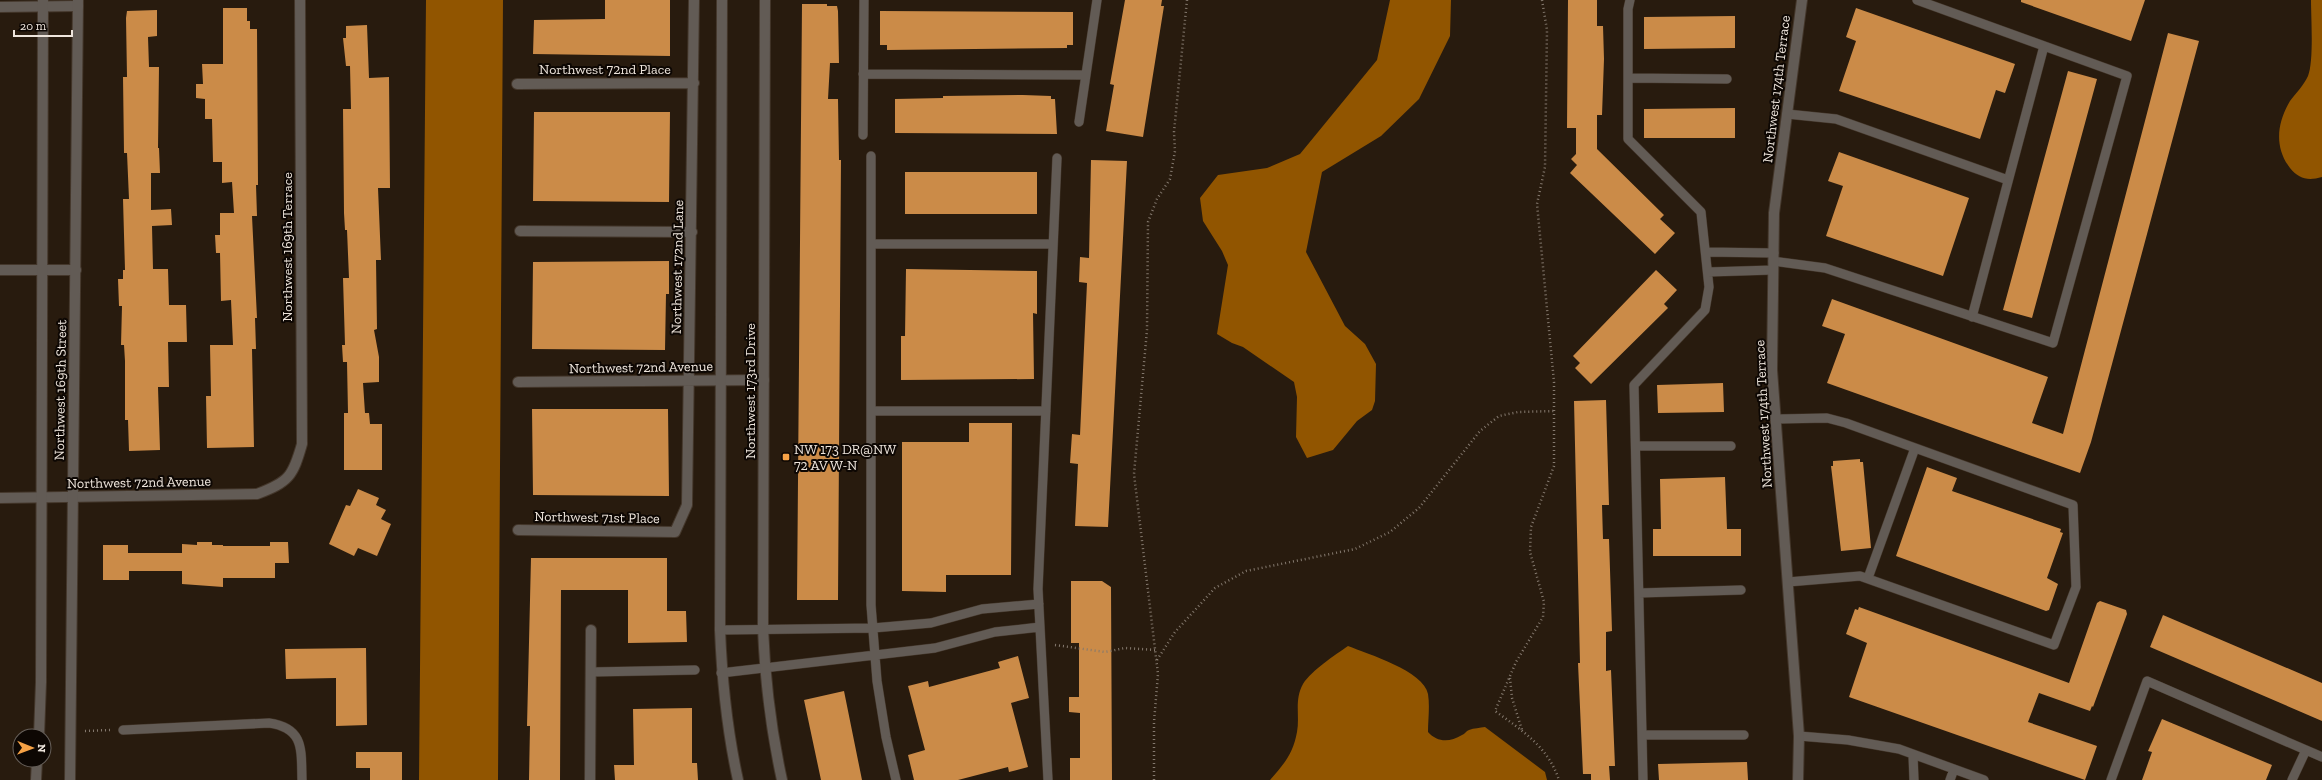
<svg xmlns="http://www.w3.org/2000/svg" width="2322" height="780" viewBox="0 0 2322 780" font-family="'Zilla Slab',serif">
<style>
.water{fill:#915500}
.building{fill:#cb8b48}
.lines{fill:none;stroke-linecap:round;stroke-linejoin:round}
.service-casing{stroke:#44372b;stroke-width:10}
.minor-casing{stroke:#44372b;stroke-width:12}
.tertiary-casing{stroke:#44372b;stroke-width:12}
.path{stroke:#84796e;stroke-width:2.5;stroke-dasharray:1 3;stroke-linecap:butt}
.service{stroke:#625b55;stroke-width:9}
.minor{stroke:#625b55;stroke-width:10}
.tertiary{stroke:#625b55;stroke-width:10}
.poi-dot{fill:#f6a246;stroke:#0d0703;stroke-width:1.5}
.labels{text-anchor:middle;stroke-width:4;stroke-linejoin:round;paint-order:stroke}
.street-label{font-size:14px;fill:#eee5dc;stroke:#0d0703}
.poi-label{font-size:14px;fill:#eee5dc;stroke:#0d0703;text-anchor:start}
</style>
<rect width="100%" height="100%" fill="#281b0e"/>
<path class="water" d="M426 0H503L498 780H419Z
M1390 0H1451L1450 36 1419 99 1381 136 1322 172 1306 252 1345 326 1365 344 1376 364 1375 401 1372 410 1357 421 1333 450 1307 458 1296 437 1297 397 1294 382 1243 347 1232 343 1217 334 1228 265 1222 251 1203 221 1200 198 1218 175 1267 168 1300 154 1377 60Z
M2311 0H2322V177C2308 181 2299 179 2290 168 2274 147 2277 123 2290 101 2296 93 2304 85 2308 76 2314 61 2311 17 2311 0Z
M1348 646C1368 654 1424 671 1428 694 1430 706 1428 720 1428 732 1437 742 1449 743 1462 735 1465 734 1466 731 1469 730 1474 728 1480 728 1485 727L1545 772 1547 780H1270C1284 764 1293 754 1297 732 1300 716 1294 700 1303 684 1312 670 1335 655 1348 646Z"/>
<path class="building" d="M605 0H670V56L533 54 534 20 605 19Z
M1125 0H1162L1161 6H1164L1143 137 1106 131 1114 85 1110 84Z
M1568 0H1597V26H1603L1604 59 1602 115H1597V149L1664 215 1660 219 1675 233 1655 254 1570 173 1577 165 1571 159 1576 154V128H1567Z
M2021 0H2145L2131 41 2021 2Z
M802 4H827V6H837L838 11 839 63H830L828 99H838L839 160H841L838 600H797Z
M223 8H247V21H250V29H257L258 185H256L257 216H252L257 318H255L256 349H252L254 447 207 448 206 396H211L210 345H233L231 300 221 301 220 253H216L215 235H220V213H234L232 182 222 183V162H213L212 119H205V99L196 98V84H203L202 64H223Z
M1856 8 2015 64 2005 93 1996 90 1980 139 1839 91 1856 41 1846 37Z
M157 10V36L148 37 149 67H159L158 148H159L160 173H151V210L171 209 172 225 152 226 153 269H168L169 305H186L187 342H168L169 387H158L160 450 129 451 128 420H125V361L124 345H121L122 306H119L118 279H123V270H125L123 199H129L127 153H124L123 77H127L126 18 127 11Z
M880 11 1073 12V45H1067V48L887 50V45H880Z
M1735 16V48L1644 49V17Z
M367 25 369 78 389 77 390 188H378L381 260H376L377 329 374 330 379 357V382L363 383 365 413H369L370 424H382V470H344V413H348L347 362H343L342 345H345L343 278H349L347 230H345L344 213 343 109H351L350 66H346L343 38H346V26Z
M2168 33 2199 41 2091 442 2080 473 1827 383 1845 334 1822 326 1832 299 2048 377 2032 423 2063 434Z
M2068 71 2097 79 2032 318 2003 310Z
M1023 95 1051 96V99H1055L1057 134 895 133V99L943 98V96Z
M1735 108V138H1644V109Z
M534 112H670L669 202 533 201Z
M1839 152 1969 198 1943 276 1826 236 1843 186 1828 181Z
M1091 160 1127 161 1108 527 1075 526 1078 464 1070 463 1072 434 1080 435 1087 283 1079 282 1080 257 1089 258Z
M905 172H1037V214H905Z
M669 261V294H666L665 350 532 349 533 262Z
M906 269 1037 271V314L1033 313 1034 379 901 380V336H905Z
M1656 270 1677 290 1664 304 1668 308 1591 384 1575 368 1580 363 1573 356Z
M1723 383 1724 412 1658 413 1657 385Z
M1606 400 1609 505H1602L1603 539H1609L1612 631 1606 632V671L1611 670 1615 766H1609L1610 780H1591V774H1583L1578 663H1580L1574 401Z
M532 409H668L669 496 533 495Z
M969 423H1012L1011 575H946V592L902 591V442H969Z
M1860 459V462H1863L1871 548 1841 551 1831 466H1833V461Z
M1927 467 1957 478 1952 491 2061 529 2060 532 2063 533 2047 578 2058 584 2049 610 2046 611 1896 556Z
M1725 477 1727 529H1741V556H1653V529H1661L1660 479Z
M358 489 379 498 376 505 386 510 381 519 391 524 377 556 358 548 354 556 329 544 346 505 350 506Z
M197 542H212V545H223V546H270V542H288L289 563H275V578H223V587L182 584V571H129V580H103V545H128V553H182V544L197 545Z
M531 558H667V611H686L687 642 628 643V590H561L560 780H529L530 726H527Z
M1071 581H1102L1111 587 1112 780H1070V758H1080V713L1069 712V697H1079V643H1071Z
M2100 601 2126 610 2127 614 2093 707 2092 706 2090 711 2039 693 2028 722 2097 746 2085 780 1849 697 1867 643 1846 634 1855 609 1858 610 1859 607 2069 683 2097 603Z
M2163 615 2322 683V721L2150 647Z
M366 648 367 725 336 726V678L286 679 285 649Z
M1018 656 1029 698 1011 703 1028 767 1009 772 1008 767 958 780H914L908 755 925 750 908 686 928 681 929 687 1000 668 998 662Z
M844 691 862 780H821L804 700Z
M692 708V763H697L698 780H615L614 765H634L633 709Z
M2162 719 2272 765 2266 780H2142L2152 752 2148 751Z
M356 752H402V780H370V768H356Z
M1747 762 1748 780H1659L1658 764Z"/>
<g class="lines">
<defs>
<path id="service" d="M1630 0 1628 9V139L1701 212 1709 287 1705 310 1634 385 1643 780
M863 74 1086 75
M1628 78 1727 79
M1787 114 1836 119 2008 180
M1079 122 1097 0
M863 135 864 0
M871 156V605L877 681 886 737 896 780
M871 244H1053
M1706 252 1774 253
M1773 261 1825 268 2053 343 2127 76 1917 0
M1708 272 1773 270
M1972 317 2044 46
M871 411H1046
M1775 419 1827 418 1846 423 2073 505 2076 587 2054 645 1860 576 1788 582
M1636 446H1731
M1868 578 1915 448
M1639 593 1741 590
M720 630 873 628 931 623 982 609 1039 604
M591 672 695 670
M721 673 935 648 995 632 1040 627
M123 730 269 723C305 728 301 751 302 780
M1642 735H1744
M1799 736 1848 740 1899 749 1984 780
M1913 755 1914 780
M1048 780 1038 589 1057 158
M1950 780 1954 769
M2111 780 2147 681 2322 757
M2292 780 2306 750"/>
<path id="minor" d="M0 7 78 6
M517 84 694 83
M520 231 692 232
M0 270H76
M518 382 764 380
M0 498 257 494C289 482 293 476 302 444L300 0
M518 530 675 532 687 505 694 0
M590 780 591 630"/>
<path id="tertiary" d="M722 0 720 630C722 680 727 730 738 780
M765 0 763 628C765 680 771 730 782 780
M39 736 41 682 43 0
M36 780 37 760
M70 780 78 0
M1798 780 1799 736 1772 370 1774 213 1802 0"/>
</defs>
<use href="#service" class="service-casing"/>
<use href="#minor" class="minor-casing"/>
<use href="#tertiary" class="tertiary-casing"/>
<path class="path" d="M1542 0 1547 30 1545 167 1537 204 1554 382V466L1531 527 1530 552 1544 602 1543 617 1516 662 1495 711C1523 731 1548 747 1559 780
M1055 645 1105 652 1125 648 1156 650
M1157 660 1175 632 1215 588 1246 571 1355 549 1390 532 1419 508 1480 431 1499 416 1518 412 1554 411
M1510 678 1512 698 1522 730
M85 731 110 730
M1154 780V722L1158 674 1134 474 1147 330 1148 222 1157 199 1170 179 1175 151 1174 132 1187 0"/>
<use href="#service" class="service"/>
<use href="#minor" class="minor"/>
<use href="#tertiary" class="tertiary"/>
</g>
<rect class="poi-dot" x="782" y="453" width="8" height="8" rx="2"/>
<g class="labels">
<g class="street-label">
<text x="605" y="74">Northwest 72nd Place</text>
<text transform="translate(1776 89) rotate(-83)" y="5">Northwest 174th Terrace</text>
<text transform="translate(287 247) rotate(-90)" y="5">Northwest 169th Terrace</text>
<text transform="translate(677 267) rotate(-89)" y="5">Northwest 172nd Lane</text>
<text transform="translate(641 367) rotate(-1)" y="5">Northwest 72nd Avenue</text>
<text transform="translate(60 390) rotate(-89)" y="5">Northwest 169th Street</text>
<text transform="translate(750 391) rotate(-90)" y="5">Northwest 173rd Drive</text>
<text transform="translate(1763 414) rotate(-93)" y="5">Northwest 174th Terrace</text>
<text transform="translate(139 482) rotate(-1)" y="5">Northwest 72nd Avenue</text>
<text transform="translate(597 517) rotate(1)" y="5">Northwest 71st Place</text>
</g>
<g class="poi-label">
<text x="794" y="454">NW 173 DR@NW<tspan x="794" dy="16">72 AV W-N</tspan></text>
</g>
</g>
<g transform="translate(32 748) rotate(91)"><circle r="19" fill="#0d0703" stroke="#67605a"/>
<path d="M0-3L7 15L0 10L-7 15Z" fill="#f6a246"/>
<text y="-6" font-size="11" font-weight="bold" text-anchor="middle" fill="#eee5dc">N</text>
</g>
<path d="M14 30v6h58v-6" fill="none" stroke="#eee5dc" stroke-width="2"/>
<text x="20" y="30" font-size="12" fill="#eee5dc" stroke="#0d0703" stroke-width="3" paint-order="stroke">20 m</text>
</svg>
